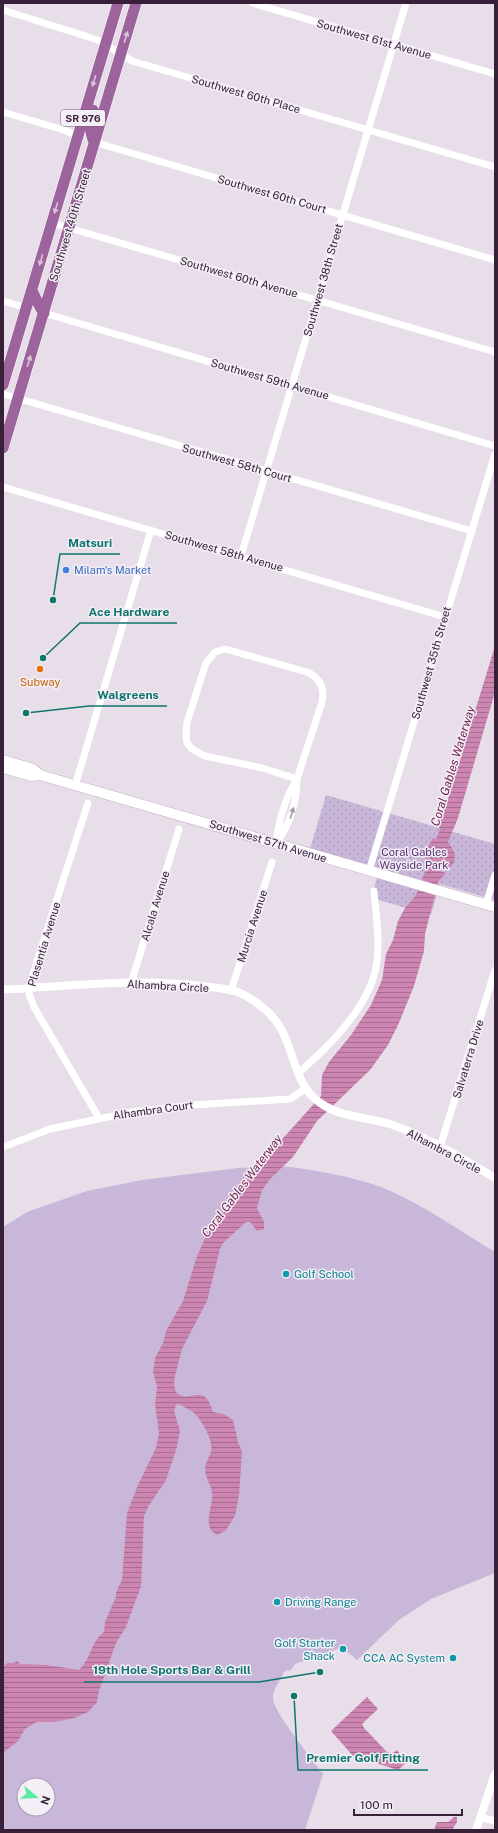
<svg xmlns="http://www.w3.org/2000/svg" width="498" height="1833" viewBox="0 0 498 1833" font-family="'Public Sans',sans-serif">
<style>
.grass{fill:#c9b7da;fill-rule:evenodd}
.park{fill:url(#park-dots)}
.water{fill:url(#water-rules)}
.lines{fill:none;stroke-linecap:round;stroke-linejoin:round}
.secondary-casing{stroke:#c6b1c8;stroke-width:11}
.primary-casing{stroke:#fff;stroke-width:12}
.minor{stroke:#fff;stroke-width:7}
.tertiary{stroke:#fff;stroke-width:8}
.secondary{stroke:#fff;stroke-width:10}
.primary{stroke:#9d639d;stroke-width:11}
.oneway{fill:#dac4db}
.oneway2{fill:#a59ba5}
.shop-dot{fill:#3f7fe0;stroke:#f4eef6;stroke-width:1.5}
.food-dot{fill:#e8710a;stroke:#f4eef6;stroke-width:1.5}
.culture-dot{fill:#0f9aa8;stroke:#f4eef6;stroke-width:1.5}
.labels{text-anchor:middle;stroke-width:3;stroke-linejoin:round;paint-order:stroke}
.shield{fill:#f4eef6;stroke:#705e71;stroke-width:1}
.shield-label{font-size:10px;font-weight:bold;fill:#372038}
.street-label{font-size:11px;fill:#372038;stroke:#f4eef6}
.shop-label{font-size:11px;fill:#366cbe;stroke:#f4eef6;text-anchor:start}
.food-label{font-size:11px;fill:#c56008;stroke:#f4eef6}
.park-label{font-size:11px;fill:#552c6d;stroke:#f4eef6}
.culture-label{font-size:11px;fill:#0d838f;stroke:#f4eef6;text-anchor:start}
.water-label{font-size:12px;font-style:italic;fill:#711d4e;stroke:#f4eef6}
.leader{fill:none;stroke:#0f766e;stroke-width:1.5}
.callout-dot{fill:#0f766e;stroke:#f4eef6;stroke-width:1.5}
.callout-label{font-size:12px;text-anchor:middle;font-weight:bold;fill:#0f766e;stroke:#f4eef6;stroke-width:3;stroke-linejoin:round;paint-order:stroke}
</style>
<defs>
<pattern id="park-dots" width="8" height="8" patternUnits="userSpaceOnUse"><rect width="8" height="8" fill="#c9b7da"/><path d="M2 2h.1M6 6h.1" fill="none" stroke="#ad9dbc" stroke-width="1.8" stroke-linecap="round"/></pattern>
<pattern id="water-rules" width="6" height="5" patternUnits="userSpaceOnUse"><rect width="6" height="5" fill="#cd86b1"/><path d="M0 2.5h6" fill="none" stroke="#a76d91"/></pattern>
</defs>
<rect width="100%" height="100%" fill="#e7dee9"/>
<path class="grass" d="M282 1166C315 1170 350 1176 381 1187 421 1203 458 1230 495 1252V1573L431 1599 399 1620 357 1660 344 1649H338L295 1664 290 1671 288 1670 284 1672C281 1679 272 1691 273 1698 273 1712 313 1760 323 1774L305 1830H3V1227L27 1212 87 1191 142 1180 238 1168ZM24 1785H48V1809H24Z"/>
<path class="park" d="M326 795 495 844V900L440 884 431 915 371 898 380 868 310 849Z"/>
<path class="water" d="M495 646V692L458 818 448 842C455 852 458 856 451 867L438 864 437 870 446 873 438 882 425 934 424 951 414 986 398 1025 388 1045 370 1070 317 1121 293 1157 271 1178 262 1190 257 1208 264 1222V1229L257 1231 250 1222H246L223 1243 220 1249 207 1301 182 1349 175 1376 174 1384 176 1392C190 1406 203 1379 213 1412L224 1414 233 1420 238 1442 242 1451 239 1496 235 1516 226 1530 218 1535C200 1528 214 1506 212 1493 211 1485 205 1477 205 1469 205 1463 209 1458 211 1452 214 1440 202 1421 194 1413 190 1409 183 1407 178 1404L176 1405 174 1411 180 1431 177 1447 166 1480 148 1507 144 1516 141 1586 126 1627 116 1643 99 1691 97 1702 88 1712 74 1718 55 1722H37L30 1726 25 1729 18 1741 3 1753V1667L7 1663H14L17 1661 20 1664 47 1665 79 1670C91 1659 91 1641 104 1632L105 1622 116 1597V1592L122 1580 127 1513 138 1485 156 1448 159 1433 155 1404 157 1386 153 1372 155 1358 163 1343 166 1331 183 1301 196 1259 208 1231 238 1196 250 1175 321 1096 322 1075 329 1062 351 1035 371 1005 382 980 386 954 393 940 398 921 405 908 416 895 426 869 429 868 431 862 425 859 424 853 433 838 436 839 440 829 438 825 449 796Z
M367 1697 378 1709 362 1724 364 1728 387 1752 393 1753 397 1750 407 1762 398 1770 353 1756 331 1731Z
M454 1817H457V1822L452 1830H434L437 1822H448Z"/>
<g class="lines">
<defs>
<path id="secondary" d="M3 760 33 769 40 775
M3 768 31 776 40 775 495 907"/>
<path id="primary" d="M93 110C90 123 89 130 94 142
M32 291C37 299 38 306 44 313
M3 385 118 3
M3 448 136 3"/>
</defs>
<use href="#secondary" class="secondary-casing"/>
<use href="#primary" class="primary-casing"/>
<path class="minor" d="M252 3 495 74
M3 10 98 40 132 61 495 167
M3 112 67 131 78 137
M94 142 495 260
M52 223 495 352
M3 301 27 308
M44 313 495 446
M3 394 472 531
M3 487 445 617
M241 556 406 3
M225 649 307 672C320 678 325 688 322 702L297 779 262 768 205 756 192 749 187 743 186 737 187 722 206 663 215 652Z
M75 786 151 530
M88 803 32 977 29 994 34 1007 99 1118
M276 842C279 819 285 798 297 779
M276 844C290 824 297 803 297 779
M369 871 495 454
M486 904 495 875
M131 983 179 829
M231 991 272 862
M298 1073C330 1046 372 1005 377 961 380 938 376 914 374 891
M3 1147 50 1129 132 1112 193 1105 290 1099 305 1089
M440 1147 495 970
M480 1817 495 1821"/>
<path class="tertiary" d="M3 989C16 990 29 988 42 987 95 984 149 979 202 986 214 988 227 988 238 992 248 996 260 1005 268 1012 296 1038 290 1082 319 1102 340 1118 369 1117 393 1125 429 1138 463 1159 495 1178
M476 1830 495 1774"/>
<use href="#secondary" class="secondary"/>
<use href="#primary" class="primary"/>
</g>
<defs><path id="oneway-solid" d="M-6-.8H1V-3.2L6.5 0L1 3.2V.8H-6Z"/></defs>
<g class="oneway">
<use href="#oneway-solid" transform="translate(126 37) rotate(-73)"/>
<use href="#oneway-solid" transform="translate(94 81) rotate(107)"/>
<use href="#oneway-solid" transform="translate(56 208) rotate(107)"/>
<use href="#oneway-solid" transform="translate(41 260) rotate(106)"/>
<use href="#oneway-solid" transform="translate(29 361) rotate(-73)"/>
</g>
<use class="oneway2" href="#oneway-solid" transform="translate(292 813) rotate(-73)"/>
<circle class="shop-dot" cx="66" cy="570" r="4"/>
<circle class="food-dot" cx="40" cy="669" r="4"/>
<g class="culture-dot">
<circle cx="286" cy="1274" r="4"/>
<circle cx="277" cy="1602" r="4"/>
<circle cx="343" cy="1649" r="4"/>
<circle cx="453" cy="1658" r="4"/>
</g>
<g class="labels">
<rect class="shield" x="61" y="110" width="44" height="16" rx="3"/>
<g class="shield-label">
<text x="83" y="122">SR 976</text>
</g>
<g class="street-label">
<text transform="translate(374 39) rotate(16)" y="4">Southwest 61st Avenue</text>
<text transform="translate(246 94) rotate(16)" y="4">Southwest 60th Place</text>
<text transform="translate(272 194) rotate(16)" y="4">Southwest 60th Court</text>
<text transform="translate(70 225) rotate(-73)" y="4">Southwest 40th Street</text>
<text transform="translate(239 277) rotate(16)" y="4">Southwest 60th Avenue</text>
<text transform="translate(323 280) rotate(-74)" y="4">Southwest 38th Street</text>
<text transform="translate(270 379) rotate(16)" y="4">Southwest 59th Avenue</text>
<text transform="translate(237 463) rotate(16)" y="4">Southwest 58th Court</text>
<text transform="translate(224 551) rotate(16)" y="4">Southwest 58th Avenue</text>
<text transform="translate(431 663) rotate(-74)" y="4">Southwest 35th Street</text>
<text transform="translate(268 841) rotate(17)" y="4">Southwest 57th Avenue</text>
<text transform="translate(155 906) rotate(-73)" y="4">Alcala Avenue</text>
<text transform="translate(252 926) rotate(-72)" y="4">Murcia Avenue</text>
<text transform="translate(44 944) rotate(-73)" y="4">Plasentia Avenue</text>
<text transform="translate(168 986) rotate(3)" y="4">Alhambra Circle</text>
<text transform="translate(468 1059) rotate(-73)" y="4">Salvaterra Drive</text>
<text transform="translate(153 1110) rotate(-8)" y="4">Alhambra Court</text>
<text transform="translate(444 1151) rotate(28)" y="4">Alhambra Circle</text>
</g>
<g class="shop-label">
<text x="74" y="574">Milam's Market</text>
</g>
<g class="food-label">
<text x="40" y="686">Subway</text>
</g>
<g class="park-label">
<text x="414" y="856">Coral Gables<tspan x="414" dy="13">Wayside Park</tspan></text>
</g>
<g class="culture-label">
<text x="294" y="1278">Golf School</text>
<text x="285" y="1606">Driving Range</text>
<text x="335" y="1647" text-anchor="end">Golf Starter<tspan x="335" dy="13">Shack</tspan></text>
<text x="445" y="1662" text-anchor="end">CCA AC System</text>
</g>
<g class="water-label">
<text transform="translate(453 766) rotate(-73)" y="4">Coral Gables Waterway</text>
<text transform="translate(242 1186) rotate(-53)" y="4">Coral Gables Waterway</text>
</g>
</g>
<path class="leader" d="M53 600L60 554H120M43 658L80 623H177M26 713L89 706H167M320 1672L259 1682H84M294 1696L298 1770H428"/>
<g class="callout-dot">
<circle cx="53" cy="600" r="4"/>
<circle cx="43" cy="658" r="4"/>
<circle cx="26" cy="713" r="4"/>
<circle cx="320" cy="1672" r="4"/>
<circle cx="294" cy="1696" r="4"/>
</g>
<g class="callout-label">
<text x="90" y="547">Matsuri</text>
<text x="129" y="616">Ace Hardware</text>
<text x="128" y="699">Walgreens</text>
<text x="172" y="1674">19th Hole Sports Bar &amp; Grill</text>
<text x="363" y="1762">Premier Golf Fitting</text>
</g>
<rect width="498" height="1833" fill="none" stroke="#372038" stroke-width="8"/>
<g transform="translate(36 1797) rotate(109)"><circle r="19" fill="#f4eef6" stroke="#a89caa"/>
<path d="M0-3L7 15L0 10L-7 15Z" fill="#57eda1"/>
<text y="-6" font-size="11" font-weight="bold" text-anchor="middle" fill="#372038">N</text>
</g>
<path d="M354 1809v6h108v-6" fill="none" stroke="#372038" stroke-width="2"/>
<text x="360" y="1809" font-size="12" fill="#372038" stroke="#f4eef6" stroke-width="3" paint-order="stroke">100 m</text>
</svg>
